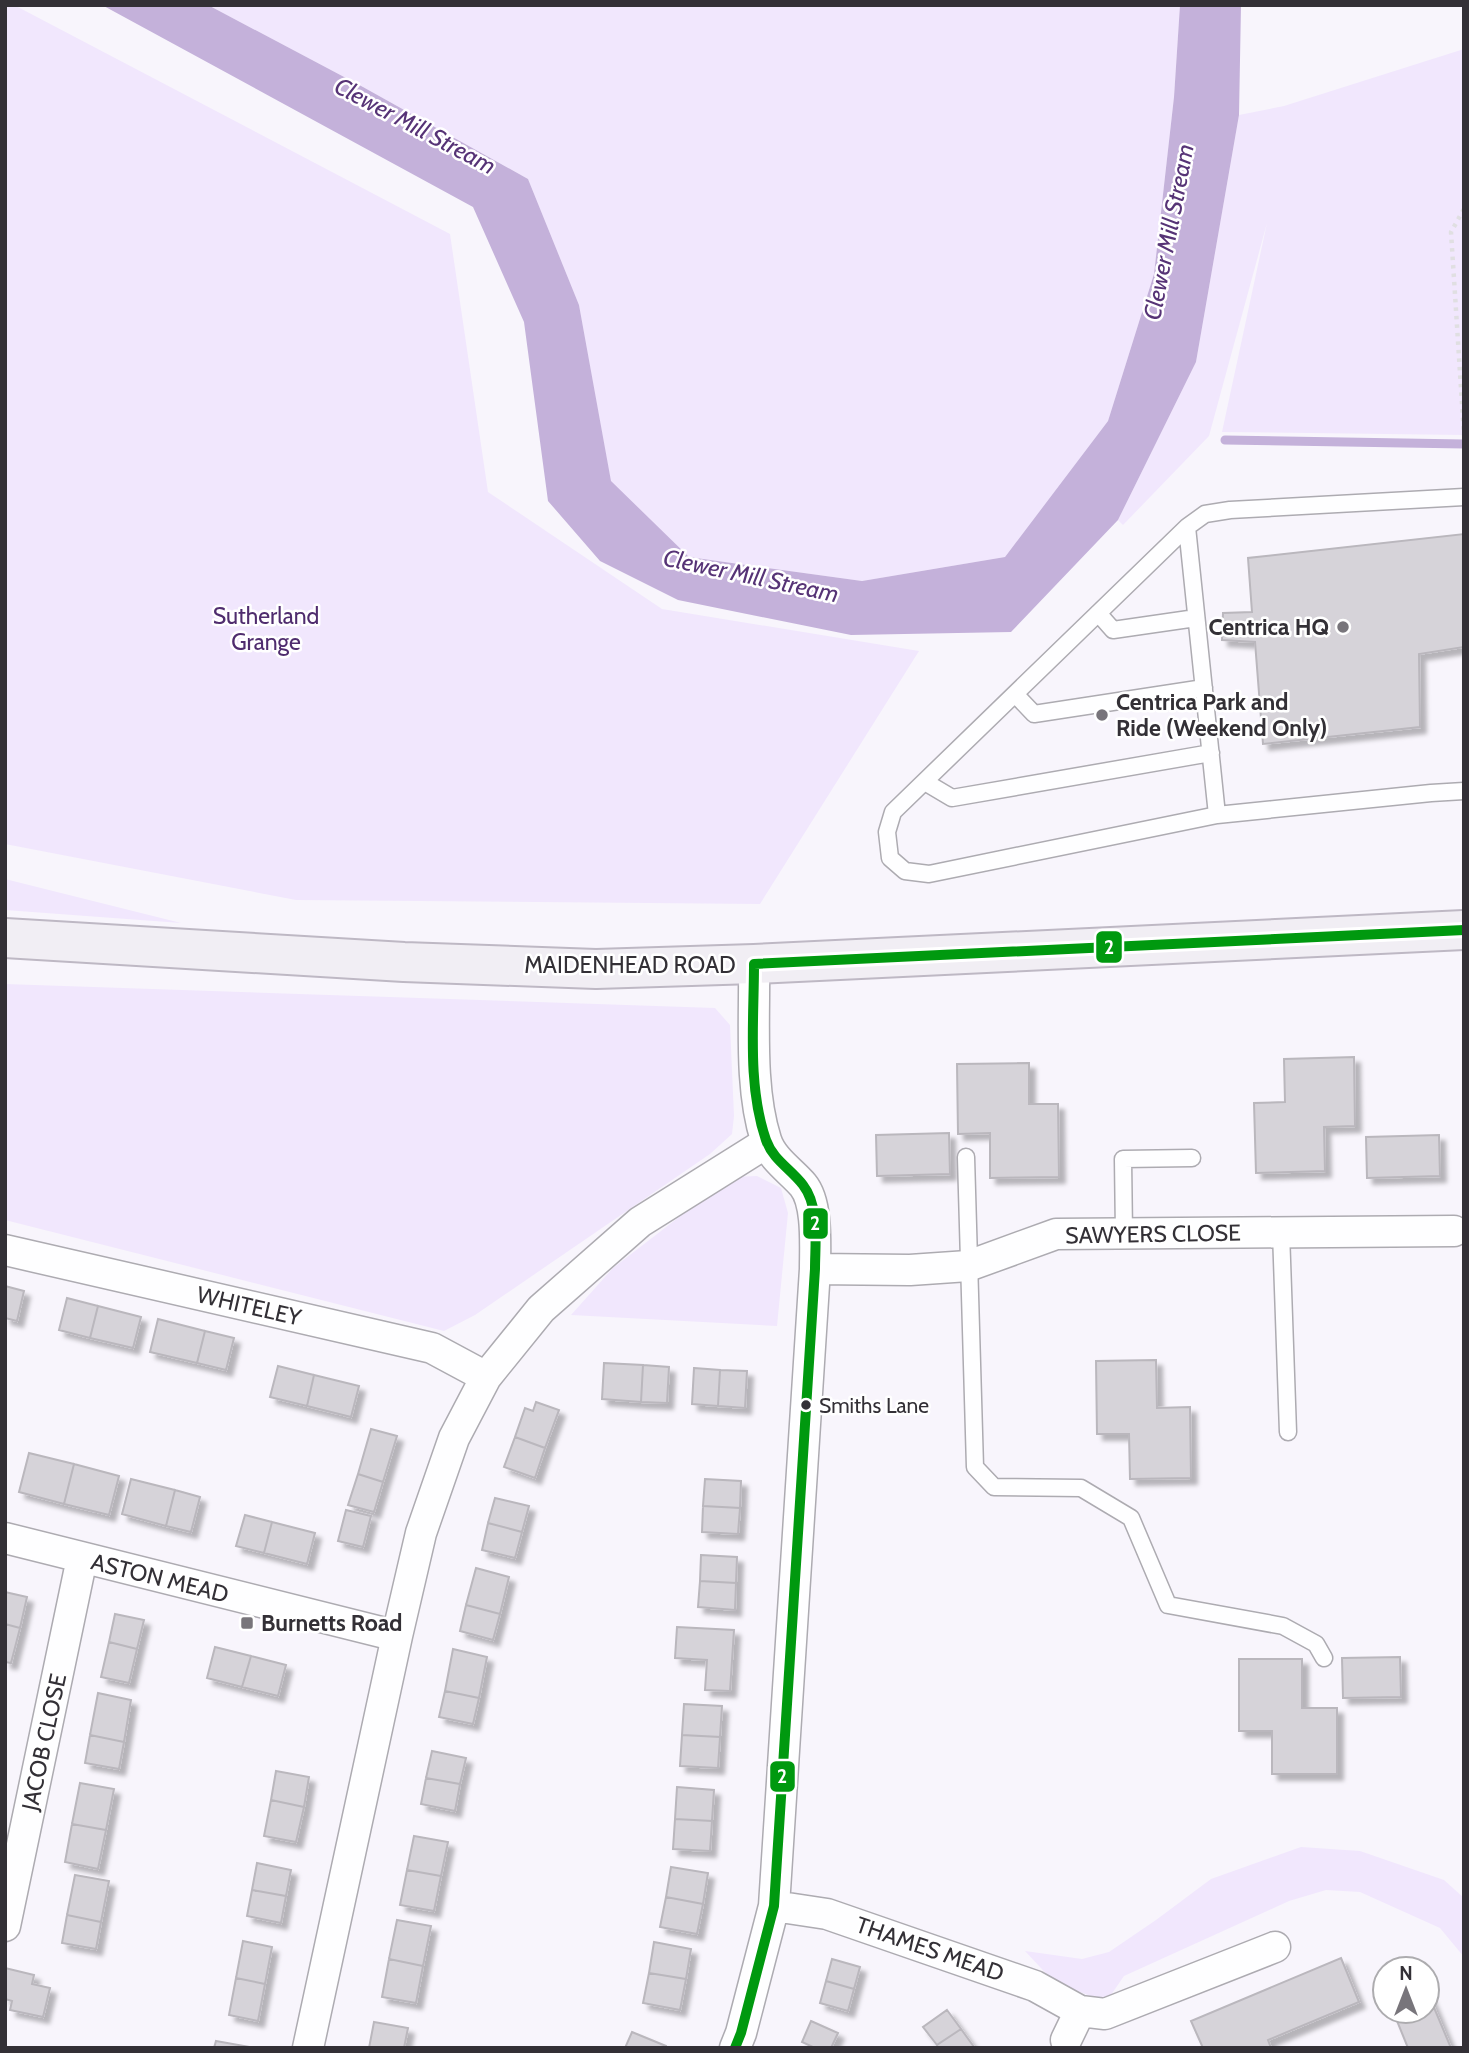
<svg xmlns="http://www.w3.org/2000/svg" width="1469" height="2053" viewBox="0 0 1469 2053" font-family="Cabin,sans-serif">
<style>
.green{fill:#f1e7fd}
.water{fill:#c4b1da}
.lines{fill:none;stroke-linecap:round;stroke-linejoin:round}
.stream{stroke:#c4b1da;stroke-width:9}
.building{fill:#d6d3d9;stroke:#bab7bd;stroke-width:2;filter:url(#shadow)}
.service-casing{stroke:#adabb1;stroke-width:19}
.minor-casing{stroke:#adabb1;stroke-width:33}
.primary-casing{stroke:#beb8c4;stroke-width:42}
.path{stroke:#e0dfe2;stroke-width:4.5;stroke-dasharray:3.5 5;stroke-linecap:butt}
.service{stroke:#fefeff;stroke-width:16}
.minor{stroke:#fefeff;stroke-width:30}
.primary{stroke:#f1eef4;stroke-width:38}
.bus-1-casing{stroke:#fff;stroke-width:16}
.bus-1{stroke:#00990f;stroke-width:10}
.poi-dot{fill:#78757b;stroke:#fff;stroke-width:2.5}
.bus-dot{fill:#333036;stroke:#fff;stroke-width:2.5}
.labels{text-anchor:middle;stroke-width:5;stroke-linejoin:round;paint-order:stroke}
.bus-label{font-size:21px;fill:#333036;stroke:#fff;text-anchor:start}
.park-label{font-size:23px;fill:#4f2c6e;stroke:#fff}
.poi-label{font-size:23px;font-weight:bold;fill:#333036;stroke:#fff;text-anchor:start}
.street-label{font-size:23px;fill:#333036;stroke:#fff}
.water-label{font-size:24px;font-style:italic;fill:#563376;stroke:#fff}
.line-badge{stroke:#fff;stroke-width:2.5}
.badge-label{font-size:19px;text-anchor:middle;font-weight:bold;fill:#fff}
</style>
<defs>
<filter id="shadow"><feDropShadow dx="6" dy="6" stdDeviation="2" flood-color="#0004"/></filter>
</defs>
<rect width="100%" height="100%" fill="#f8f5fc"/>
<path class="green" d="M5 5H14L450 234 488 492 662 609 919 651 760 904 296 900 5 844Z
M208 5H1180L1174 97 1154 274 1108 421 1005 557 862 581 689 557 611 482 579 305 528 179 363 87Z
M1464 49V435L1222 432 1267 223 1209 436 1123 525 1118 520 1196 362 1239 115 1284 106Z
M5 879 181 923 5 910Z
M5 984 715 1008 730 1025 734 1116 732 1134 710 1154 475 1315 444 1331 5 1220Z
M757 1176 781 1188 788 1213 777 1326 571 1315 613 1268 731 1177Z
M1301 1847 1360 1851 1444 1880 1464 1898V1957L1440 1928 1360 1892 1326 1890 1289 1901 1124 1976 1106 2002 1054 1982 1025 1951 1082 1959 1109 1952 1156 1920 1211 1879Z"/>
<path class="water" d="M102 5H208L363 87 528 179 579 305 611 481 689 557 862 581 1005 557 1108 421 1154 274 1174 97 1180 5H1241L1239 115 1196 362 1118 520 1011 632 851 635 678 600 600 561 548 501 524 322 473 207Z"/>
<g class="lines">
<path class="stream" d="M1225 440 1464 444"/>
</g>
<path class="building" d="M1464 534V647L1419 654 1420 727 1263 744 1255 642 1222 640 1223 613 1252 612 1248 558Z
M1354 1057 1355 1126 1324 1127 1325 1171 1256 1173 1254 1103 1285 1102 1284 1059Z
M1029 1063V1104H1058L1059 1177 990 1178V1133L958 1134 957 1064Z
M949 1133 950 1174 877 1176 876 1135Z
M1439 1135 1440 1176 1367 1178 1366 1137Z
M5 1286 24 1291 17 1321 5 1318Z
M67 1298 98 1306 90 1338 59 1330Z
M98 1306 141 1317 133 1348 90 1338Z
M158 1319 205 1331 197 1363 150 1352Z
M205 1331 234 1338 226 1370 197 1363Z
M1156 1360 1157 1408 1190 1407 1191 1478 1130 1479 1129 1434H1097L1096 1361Z
M604 1363 643 1365 641 1402 602 1399Z
M643 1365 669 1367 667 1403 641 1402Z
M278 1366 314 1375 307 1406 270 1397Z
M694 1368 720 1370 718 1406 692 1404Z
M720 1370 747 1371 745 1408 718 1406Z
M314 1375 359 1386 351 1417 307 1406Z
M536 1402 559 1410 545 1448 515 1437 525 1408 533 1411Z
M371 1429 397 1436 383 1482 358 1474Z
M515 1437 545 1448 535 1478 504 1467Z
M29 1453 74 1464 64 1504 19 1492Z
M74 1464 119 1476 109 1515 64 1504Z
M358 1474 383 1482 374 1512 348 1505Z
M131 1479 175 1490 166 1526 122 1514Z
M705 1479 741 1481 740 1508 703 1506Z
M175 1490 200 1497 191 1532 166 1526Z
M495 1498 529 1506 522 1532 488 1523Z
M703 1506 740 1508 738 1534 702 1532Z
M346 1510 371 1516 363 1547 338 1541Z
M245 1515 272 1522 264 1553 236 1546Z
M272 1522 315 1533 307 1564 264 1553Z
M488 1523 522 1532 515 1558 482 1550Z
M701 1555 737 1557 736 1583 700 1581Z
M476 1568 509 1577 500 1614 466 1605Z
M700 1581 736 1583 735 1610 698 1607Z
M5 1592 27 1597 20 1628 5 1624Z
M466 1605 500 1614 493 1640 460 1631Z
M115 1614 144 1620 137 1649 109 1642Z
M5 1624 20 1628 11 1663 5 1662Z
M677 1627 734 1630 730 1691 705 1690 707 1660 675 1658Z
M109 1642 137 1649 129 1683 101 1677Z
M215 1647 251 1656 242 1687 207 1678Z
M453 1649 487 1657 479 1698 445 1691Z
M251 1656 286 1665 278 1696 242 1687Z
M1400 1657 1401 1697 1343 1698 1342 1658Z
M1239 1659H1302V1708H1337V1774H1272V1731H1239Z
M445 1691 479 1698 473 1724 439 1717Z
M98 1693 131 1700 124 1742 90 1735Z
M684 1704 722 1706 720 1737 682 1735Z
M90 1735 124 1742 119 1769 85 1763Z
M682 1735 720 1737 718 1768 680 1766Z
M432 1751 466 1758 460 1784 426 1778Z
M276 1771 309 1777 304 1807 271 1800Z
M426 1778 460 1784 455 1811 421 1804Z
M80 1783 114 1789 106 1830 72 1824Z
M677 1787 714 1790 712 1821 675 1819Z
M271 1800 304 1807 296 1842 264 1836Z
M675 1819 712 1821 710 1851 673 1849Z
M72 1824 106 1830 98 1869 65 1862Z
M414 1836 448 1842 441 1876 407 1870Z
M257 1863 291 1870 286 1896 252 1890Z
M671 1867 708 1873 703 1904 666 1897Z
M407 1870 441 1876 434 1911 400 1905Z
M75 1875 109 1881 101 1922 67 1915Z
M252 1890 286 1896 281 1923 247 1916Z
M666 1897 703 1904 697 1934 660 1927Z
M67 1915 101 1922 96 1949 62 1943Z
M397 1920 431 1926 423 1966 389 1959Z
M243 1941 272 1947 265 1984 236 1978Z
M654 1942 691 1949 686 1979 649 1973Z
M1341 1958 1359 2002 1268 2040 1271 2048H1203L1191 2021Z
M389 1959 423 1966 416 2003 382 1997Z
M832 1959 860 1967 854 1989 826 1981Z
M5 1968 34 1975 32 1984 50 1988 43 2017 10 2010 12 2001 5 1999Z
M649 1973 686 1979 680 2010 643 2003Z
M236 1978 265 1984 258 2021 229 2015Z
M826 1981 854 1989 848 2011 820 2003Z
M1427 1991 1451 2048H1408L1393 2011H1427Z
M947 2010 961 2029 937 2045 923 2027Z
M811 2021 838 2033 831 2048H815L802 2042Z
M374 2022 408 2028 404 2048H369Z
M961 2029 974 2047 938 2048 937 2045Z
M632 2032 666 2046V2048H625Z
M216 2041 250 2047V2048H214Z"/>
<g class="lines">
<defs>
<path id="service" d="M1464 497 1230 510 1205 514 1187 527 893 812 887 832 890 858 905 871 929 874 1217 815 1431 793 1464 791
M1187 527 1217 815
M1098 613 1113 630 1196 618
M1015 694 1034 714 1204 688
M925 782 952 798 1211 753
M966 1157 975 1467 994 1487 1081 1488 1131 1518 1168 1605 1283 1626 1316 1644 1324 1658
M1281 1232 1288 1432
M1124 1234 1123 1159 1192 1158"/>
<path id="minor" d="M5 1250 432 1348 486 1377
M815 1269 910 1270 968 1266 1056 1234 1454 1231
M5 1538 397 1636
M774 1906 827 1914 1035 1986 1080 2011 1105 2014 1275 1947
M5 1926 82 1558
M1066 2040 1080 2011
M308 2048 397 1636 421 1533 454 1438 486 1377 541 1309 640 1222 766 1143
M735 2048 741 2033 774 1906 815 1269C815 1246 818 1203 803 1185 791 1171 772 1159 766 1140 749 1087 755 1020 754 964"/>
<path id="primary" d="M5 938 404 962 596 969 754 964 1464 930"/>
</defs>
<use href="#service" class="service-casing"/>
<use href="#minor" class="minor-casing"/>
<use href="#primary" class="primary-casing"/>
<path class="path" d="M1464 209 1451 232 1464 435"/>
<use href="#service" class="service"/>
<use href="#minor" class="minor"/>
<use href="#primary" class="primary"/>
<defs>
<path id="bus-1" d="M754 964 1464 930
M735 2048 741 2033 774 1906 815 1269C815 1243 820 1207 803 1185 791 1169 773 1160 766 1140 747 1085 754 1021 754 964"/>
</defs>
<use href="#bus-1" class="bus-1-casing"/>
<use href="#bus-1" class="bus-1"/>
</g>
<g class="poi-dot">
<circle cx="1343" cy="627" r="7"/>
<circle cx="1102" cy="715" r="7"/>
<rect x="240" y="1616" width="14" height="14" rx="3.5"/>
</g>
<circle class="bus-dot" cx="806" cy="1405" r="6"/>
<g class="labels">
<g class="bus-label">
<text x="819" y="1413">Smiths Lane</text>
</g>
<g class="park-label">
<text x="266" y="624">Sutherland<tspan x="266" dy="26">Grange</tspan></text>
</g>
<g class="poi-label">
<text x="1329" y="635" text-anchor="end">Centrica HQ</text>
<text x="1116" y="710">Centrica Park and<tspan x="1116" dy="26">Ride (Weekend Only)</tspan></text>
<text x="261" y="1631">Burnetts Road</text>
</g>
<g class="street-label">
<text x="630" y="973">MAIDENHEAD ROAD</text>
<text transform="translate(1153 1234) rotate(-1)" y="8">SAWYERS CLOSE</text>
<text transform="translate(249 1306) rotate(13)" y="8">WHITELEY</text>
<text transform="translate(160 1578) rotate(14)" y="8">ASTON MEAD</text>
<text transform="translate(44 1742) rotate(-78)" y="8">JACOB CLOSE</text>
<text transform="translate(930 1949) rotate(19)" y="8">THAMES MEAD</text>
</g>
<g class="water-label">
<text transform="translate(415 126) rotate(28)" y="8">Clewer Mill Stream</text>
<text transform="translate(1169 232) rotate(-79)" y="8">Clewer Mill Stream</text>
<text transform="translate(751 576) rotate(12)" y="8">Clewer Mill Stream</text>
</g>
</g>
<g class="line-badge">
<rect x="1095" y="930" width="28" height="34" rx="7" fill="#00990f"/>
<rect x="802" y="1207" width="27" height="33" rx="7" fill="#00990f"/>
<rect x="769" y="1760" width="27" height="33" rx="7" fill="#00990f"/>
</g>
<g class="badge-label">
<text x="1109" y="954">2</text>
<text x="815" y="1230">2</text>
<text x="782" y="1783">2</text>
</g>
<rect width="1469" height="2053" fill="none" stroke="#333036" stroke-width="14"/>
<g transform="translate(1406 1990)"><circle r="33" fill="#ffffff" stroke="#adacaf" stroke-width="2"/>
<path d="M0-5L12 26L0 18L-12 26Z" fill="#78757b"/>
<text y="-10" font-size="19" font-weight="bold" text-anchor="middle" fill="#333036">N</text>
</g>
</svg>
